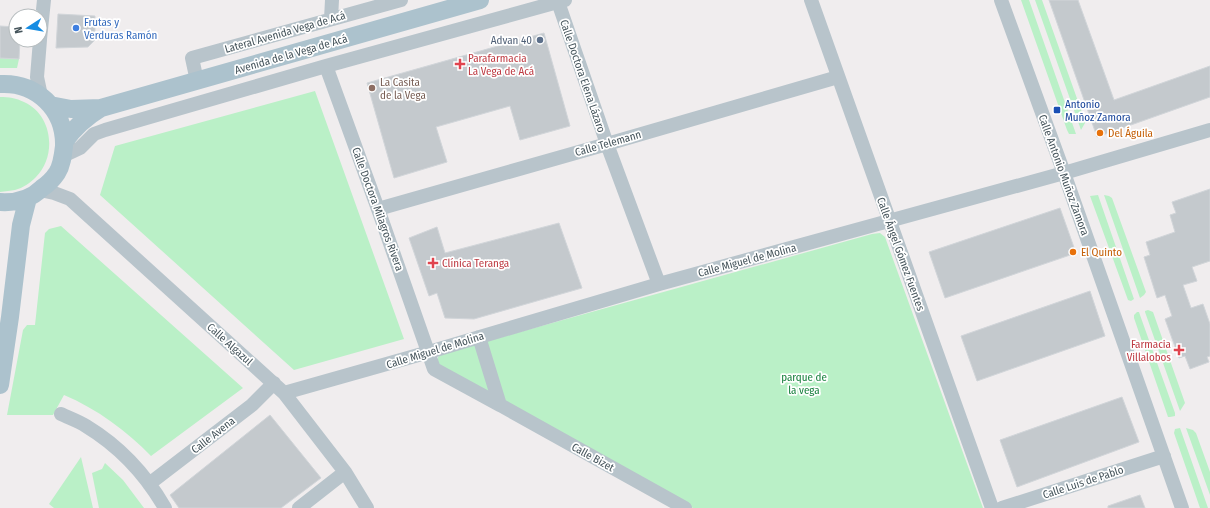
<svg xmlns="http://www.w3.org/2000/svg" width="1210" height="508" viewBox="0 0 1210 508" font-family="'Fira Sans Condensed',sans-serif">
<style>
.green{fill:#baf0c7}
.building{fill:#c4c9cd;stroke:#d1d5d9}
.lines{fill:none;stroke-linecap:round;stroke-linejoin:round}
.minor{stroke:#b8c4cb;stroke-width:14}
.major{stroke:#acc2cd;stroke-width:18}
.shop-dot{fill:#3f7fe0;stroke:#fff;stroke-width:1.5}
.service-dot{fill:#5c6f8a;stroke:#fff;stroke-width:1.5}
.health-dot{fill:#e0444e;stroke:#fff;stroke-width:1.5}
.education-dot{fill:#8d6e63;stroke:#fff;stroke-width:1.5}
.transit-dot{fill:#1a4fb4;stroke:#fff;stroke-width:1.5}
.food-dot{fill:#e8710a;stroke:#fff;stroke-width:1.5}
.labels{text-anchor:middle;stroke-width:3.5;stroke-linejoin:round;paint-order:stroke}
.shop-label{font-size:11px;fill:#366cbe;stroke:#fff;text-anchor:start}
.street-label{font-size:11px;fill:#45545b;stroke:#fff}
.service-label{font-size:11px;fill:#4e5e75;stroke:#fff;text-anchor:end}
.health-label{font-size:11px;fill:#be3a42;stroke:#fff;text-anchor:start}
.education-label{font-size:11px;fill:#785e54;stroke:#fff;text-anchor:start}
.transit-label{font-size:11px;fill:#164399;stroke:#fff;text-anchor:start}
.food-label{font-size:11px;fill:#c56008;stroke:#fff;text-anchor:start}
.park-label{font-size:11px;fill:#147e3a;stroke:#fff}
</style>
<rect width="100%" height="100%" fill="#f0edee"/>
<path class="green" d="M1021 0H1029L1076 134H1069L1067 130Z
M1035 0H1042L1085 121V123L1081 130Z
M0 58 19 59 17 68H0Z
M315 91 404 339 294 370 100 195 115 146Z
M0 97C9 97 16 98 24 102 53 115 57 156 36 177 30 183 23 188 15 190 11 191 5 191 0 192Z
M1098 195 1134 299 1131 301 1128 300 1090 196Z
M1104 195 1109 196 1112 198 1146 292 1144 295 1140 298Z
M61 226 243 388 151 456C127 431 97 409 64 395L53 415H7L23 330 27 325H35L45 233 49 229Z
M880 233 885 237 983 508H693L437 365 438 357 441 354 872 234Z
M1148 310 1153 312 1185 403 1180 411 1145 312V311Z
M1137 312H1139L1140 315 1175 413V416L1170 417H1168L1134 318V315Z
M1180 428 1208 508H1200L1174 433 1175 429Z
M1186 428 1193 430 1196 433 1210 472V495Z
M81 457 93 508H54L49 504Z
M105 463 123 480 144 508H99L92 473 102 469Z"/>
<path class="building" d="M1049 0H1078L1114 100 1210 66V97L1097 137Z
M58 14 95 16V40L88 47 56 48Z
M0 26 16 27V40H20L19 59 0 58Z
M544 33 570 126 520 140 510 106 436 127 447 162 394 178 367 83Z
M1210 189V261L1192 267 1197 281 1183 285 1191 308 1203 304 1210 324V356L1207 357 1209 362 1190 369 1185 356 1179 358 1165 319 1172 316 1165 295 1157 298 1144 257 1150 255 1146 242 1175 232 1170 215 1176 213 1172 202Z
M1060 208 1076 253 945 298 929 252Z
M559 223 582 288 474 319 445 318 437 293 429 296 409 238 437 227 445 253Z
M1090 291 1105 336 977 381 961 336Z
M1122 397 1139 442 1017 487 1000 440Z
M270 415 321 478 281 508H179L170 495Z
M1140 495 1145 508H1108V506Z"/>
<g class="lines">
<path class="minor" d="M811 0 992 508
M1001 0 1064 173 1182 508
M558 2 607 144 659 284
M331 19 332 0
M40 39 44 0
M40 40 37 77 41 96
M326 66 378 209 434 369 500 405
M197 81 192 58 401 0
M63 156 80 148 94 134 105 130 326 66 565 0
M40 190 54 193 70 199 284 393 345 472 367 508
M378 209 607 144 838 77
M479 337 500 405 685 508
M284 393 429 352 659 284 1064 173 1210 130
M61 414C69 418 78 421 86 426 119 446 146 475 165 508
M149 484 252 405 274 383
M299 508 345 472
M1002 508 1164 456"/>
<path class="major" d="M0 84C36 82 65 109 64 146 63 155 62 165 57 173 53 179 48 184 42 188 31 199 16 203 0 202
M50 105 71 109 101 108 480 0
M64 142C74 128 86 117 101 108
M0 385 10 317 21 225 28 198"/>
</g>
<circle class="shop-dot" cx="76" cy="28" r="4"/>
<circle class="service-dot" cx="540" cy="40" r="4"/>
<g class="health-dot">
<path d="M458 58h4v4h4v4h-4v4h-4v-4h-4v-4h4z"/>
<path d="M431 257h4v4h4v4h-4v4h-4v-4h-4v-4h4z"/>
<path d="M1177 344h4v4h4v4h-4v4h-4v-4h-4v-4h4z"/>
</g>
<circle class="education-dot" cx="372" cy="88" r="4"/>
<rect class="transit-dot" x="1053" y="106" width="8" height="8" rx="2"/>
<g class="food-dot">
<circle cx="1100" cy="133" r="4"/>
<circle cx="1073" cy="252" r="4"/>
</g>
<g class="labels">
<g class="shop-label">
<text x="84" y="26">Frutas y<tspan x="84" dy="13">Verduras Ramón</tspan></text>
</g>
<g class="street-label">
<text transform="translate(285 32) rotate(-16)" y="4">Lateral Avenida Vega de Acá</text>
<text transform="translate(291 54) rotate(-16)" y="4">Avenida de la Vega de Acá</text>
<text transform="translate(583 76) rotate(71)" y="4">Calle Doctora Elena Lázaro</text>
<text transform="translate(608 143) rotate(-16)" y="4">Calle Telemann</text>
<text transform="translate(1064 175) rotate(70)" y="4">Calle Antonio Muñoz Zamora</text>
<text transform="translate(378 209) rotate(70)" y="4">Calle Doctora Milagros Rivera</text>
<text transform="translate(901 254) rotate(70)" y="4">Calle Ángel Gómez Fuentes</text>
<text transform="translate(747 260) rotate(-15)" y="4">Calle Miguel de Molina</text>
<text transform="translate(230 344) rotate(42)" y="4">Calle Algazul</text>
<text transform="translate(435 350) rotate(-17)" y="4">Calle Miguel de Molina</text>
<text transform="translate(213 435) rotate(-38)" y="4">Calle Avena</text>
<text transform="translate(593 457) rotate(29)" y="4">Calle Bizet</text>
<text transform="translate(1083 482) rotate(-18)" y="4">Calle Luis de Pablo</text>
</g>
<g class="service-label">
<text x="532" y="44">Advan 40</text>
</g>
<g class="health-label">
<text x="468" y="62">Parafarmacia<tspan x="468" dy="13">La Vega de Acá</tspan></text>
<text x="442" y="267">Clínica Teranga</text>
<text x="1171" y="348" text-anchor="end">Farmacia<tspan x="1171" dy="13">Villalobos</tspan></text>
</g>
<g class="education-label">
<text x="380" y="86">La Casita<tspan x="380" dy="13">de la Vega</tspan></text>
</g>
<g class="transit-label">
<text x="1065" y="108">Antonio<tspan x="1065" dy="13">Muñoz Zamora</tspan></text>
</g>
<g class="food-label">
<text x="1108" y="137">Del Águila</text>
<text x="1081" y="256">El Quinto</text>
</g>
<g class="park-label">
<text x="804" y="381">parque de<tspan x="804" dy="13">la vega</tspan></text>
</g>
</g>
<g transform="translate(28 28) rotate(258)"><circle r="19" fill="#ffffff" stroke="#b5bbbd"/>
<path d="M0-3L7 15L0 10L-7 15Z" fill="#158ce3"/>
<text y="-6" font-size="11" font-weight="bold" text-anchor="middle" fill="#45545b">N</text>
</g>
</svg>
